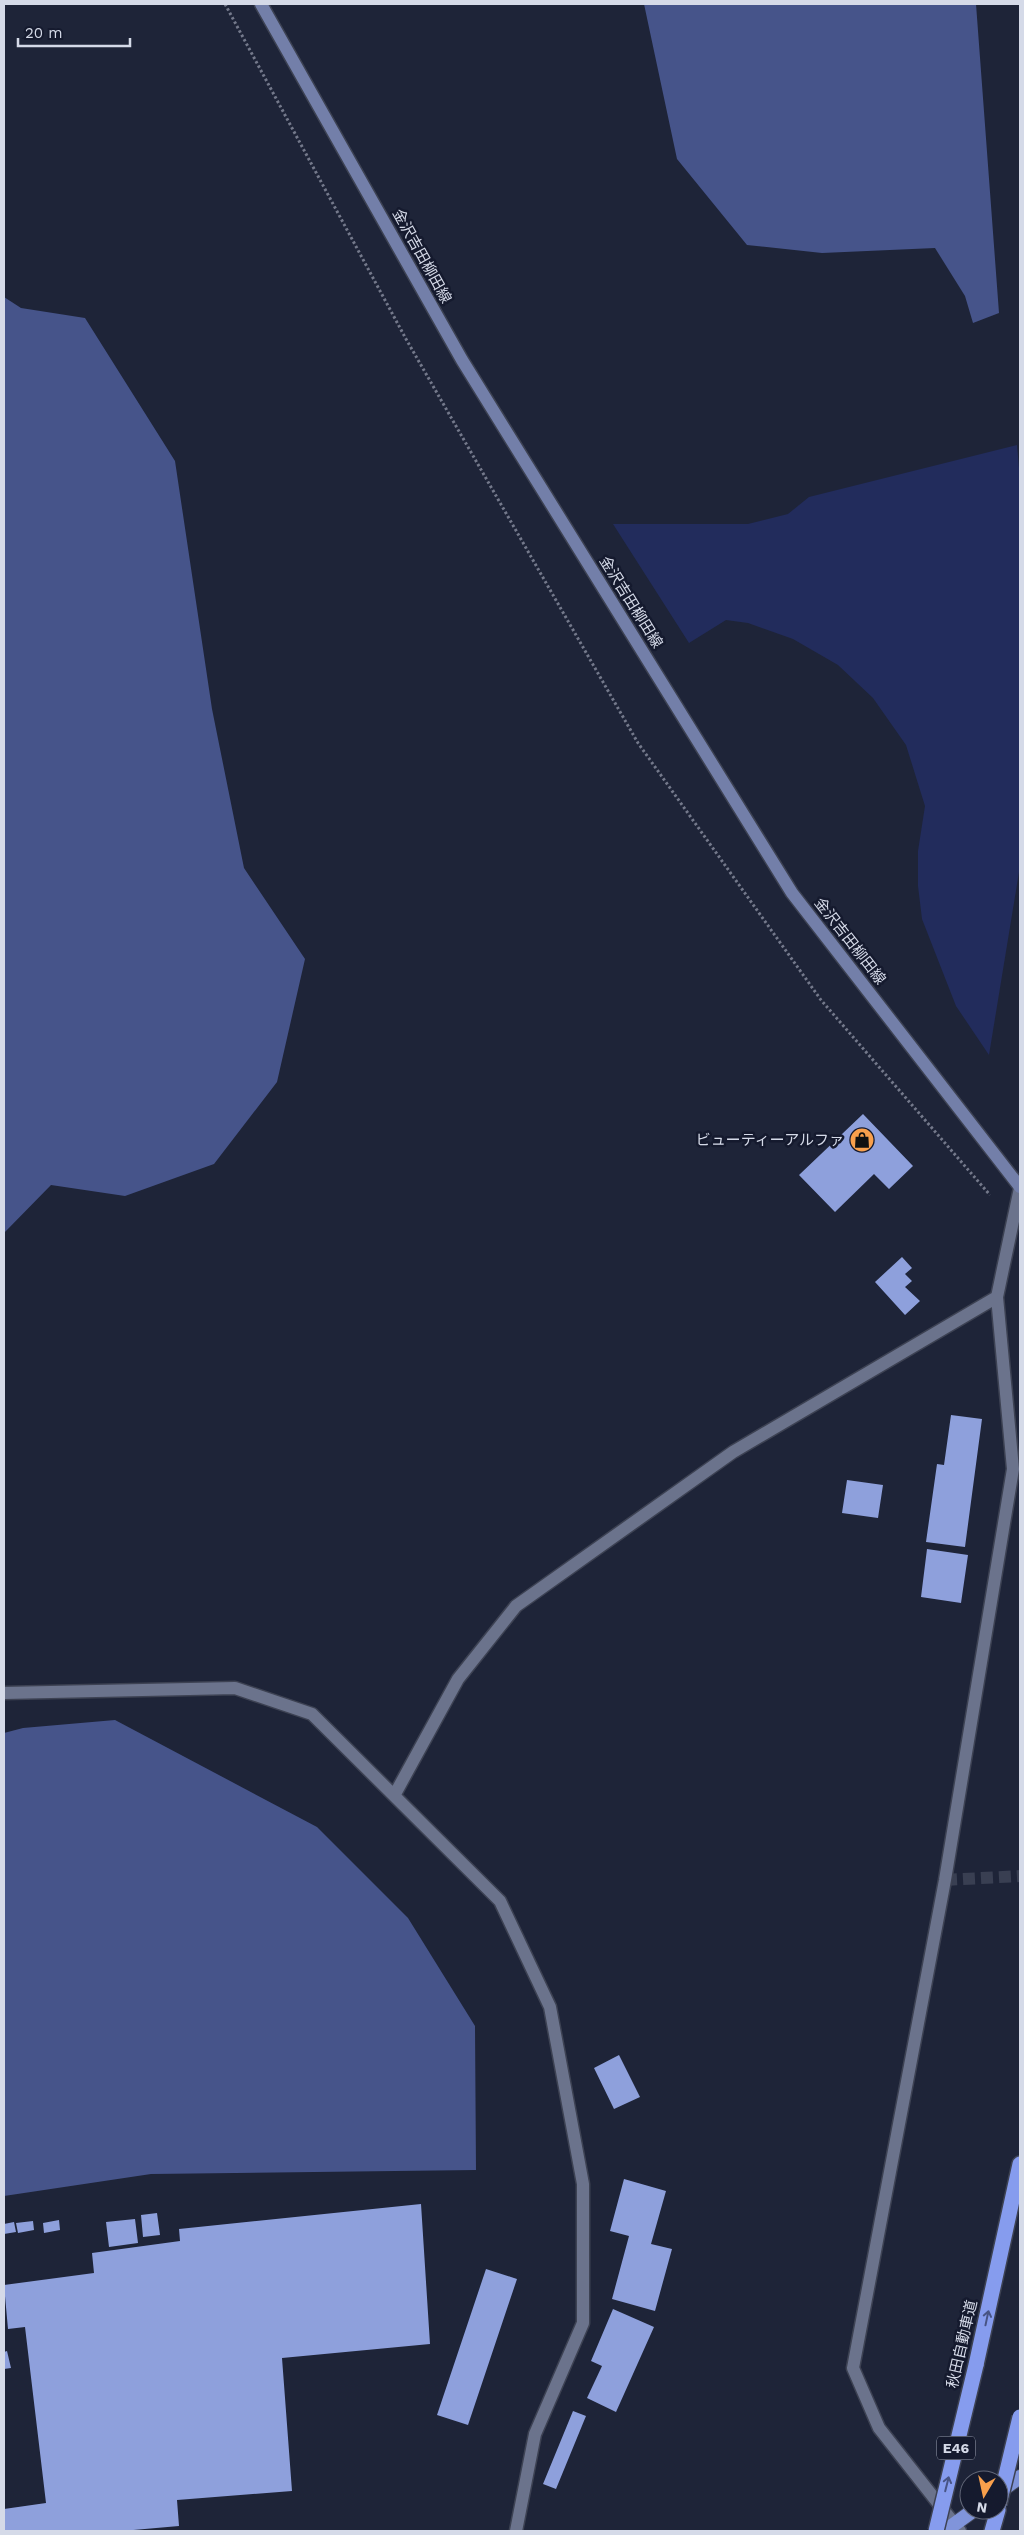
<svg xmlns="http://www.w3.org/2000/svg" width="1024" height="2535" viewBox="0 0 1024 2535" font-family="'Work Sans','Noto Sans JP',sans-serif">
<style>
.green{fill:#222c5c}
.forest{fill:#46548a}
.building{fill:#8ea0dc}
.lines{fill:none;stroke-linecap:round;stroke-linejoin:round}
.minor-tunnel{stroke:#393f52;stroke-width:12;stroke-dasharray:12 6;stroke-linecap:butt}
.minor-casing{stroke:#3d4253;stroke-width:15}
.secondary-casing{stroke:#3d4253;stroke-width:15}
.trunk-casing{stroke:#3d4253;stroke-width:16}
.motorway-casing{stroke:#3d4253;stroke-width:18}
.path{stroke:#74798b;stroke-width:3;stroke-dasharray:2.5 2.5;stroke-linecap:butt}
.minor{stroke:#6b738c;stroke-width:12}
.secondary{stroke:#737fa9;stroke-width:12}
.trunk{stroke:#8094da;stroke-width:14}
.motorway{stroke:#869cee;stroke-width:15}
.motorway-bridge-casing{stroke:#3d4253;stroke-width:18;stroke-linecap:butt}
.motorway-bridge{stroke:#869cee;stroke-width:15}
.oneway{stroke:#485484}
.labels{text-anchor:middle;stroke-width:5;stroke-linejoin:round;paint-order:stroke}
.shield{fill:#151a2e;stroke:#9ba0b0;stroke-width:1}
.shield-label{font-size:14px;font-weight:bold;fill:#d5dae8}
.street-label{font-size:15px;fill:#d5dae8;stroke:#151a2e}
.poi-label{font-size:15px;fill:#d5dae8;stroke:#151a2e;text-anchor:end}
</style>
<rect width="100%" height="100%" fill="#1e2438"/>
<path class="green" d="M1017 445 1020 479V866L989 1055 956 1006 922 919 918 886V851L925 806 906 745 873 698 838 665 793 639 748 623 726 620 689 643 613 524H748L788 514 809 497Z"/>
<path class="forest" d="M644 4H976L999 313 973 323 965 296 935 248 822 253 747 245 677 159Z
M4 297 21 308 85 318 175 461 212 709 244 868 305 959 277 1082 214 1164 125 1196 51 1185 4 1233Z
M115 1720 317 1827 408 1918 475 2026 476 2170 151 2174 4 2196V1733L23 1728Z"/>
<path class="building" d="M863 1114 913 1166 889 1189 874 1174 835 1212 799 1175Z
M902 1257 912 1268 905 1274 912 1281 905 1287 920 1301 905 1315 875 1282Z
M951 1415 982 1419 965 1547 926 1542 937 1464 944 1465Z
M847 1480 883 1485 878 1518 842 1513Z
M927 1549 968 1555 961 1603 921 1597Z
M619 2055 640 2097 614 2109 594 2068Z
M624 2179 666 2191 651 2244 672 2249 655 2311 612 2299 629 2236 610 2231Z
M421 2204 430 2344 282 2358 292 2491 177 2500 179 2526 122 2531H4V2509L46 2503 25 2327 8 2329 4 2285 94 2273 92 2253 180 2241 179 2229Z
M157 2213 160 2235 143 2237 141 2215Z
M135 2219 138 2243 109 2247 106 2222Z
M59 2220 60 2230 44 2233 43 2223Z
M33 2221 34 2230 18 2233 16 2223Z
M14 2222 16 2232 4 2234V2224Z
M486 2269 517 2279 468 2425 437 2415Z
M613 2309 654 2327 616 2412 587 2398 602 2366 591 2361Z
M7 2351 11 2368 4 2369V2352Z
M573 2411 586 2416 556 2489 543 2484Z"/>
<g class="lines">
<path class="minor-tunnel" d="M945 1880 1020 1876"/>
<defs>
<path id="minor" d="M4 1693 235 1688 312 1714 500 1901 550 2007 583 2184V2323L535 2434 516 2531
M395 1794 458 1679 516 1606 733 1452 997 1297
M960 2531 879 2428 853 2368 945 1880 1013 1469 997 1297 1020 1188"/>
<path id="secondary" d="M261 4 462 360 792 893 1020 1187"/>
<path id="trunk" d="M999 2492 1020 2477
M945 2531 974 2510"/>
<path id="motorway" d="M976 2365 1020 2164
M992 2531 998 2510"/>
</defs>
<use href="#minor" class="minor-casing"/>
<use href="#secondary" class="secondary-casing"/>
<use href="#trunk" class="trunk-casing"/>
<use href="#motorway" class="motorway-casing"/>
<path class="path" d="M225 4 406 339 638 743 821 1000 990 1195"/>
<use href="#minor" class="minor"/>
<use href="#secondary" class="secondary"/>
<use href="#trunk" class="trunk"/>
<use href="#motorway" class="motorway"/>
<defs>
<path id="motorway-bridge" d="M999 2504 1020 2417
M936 2531 976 2365"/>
</defs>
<use href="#motorway-bridge" class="motorway-bridge-casing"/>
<use href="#motorway-bridge" class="motorway-bridge"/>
</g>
<defs><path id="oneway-shaft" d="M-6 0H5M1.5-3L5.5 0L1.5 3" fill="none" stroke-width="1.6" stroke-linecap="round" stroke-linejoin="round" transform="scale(1.25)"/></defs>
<g class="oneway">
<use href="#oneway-shaft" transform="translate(987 2318) rotate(-78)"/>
<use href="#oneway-shaft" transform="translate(947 2484) rotate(-76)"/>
</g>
<defs>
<symbol id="shop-disc" viewBox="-11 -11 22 22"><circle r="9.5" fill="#f9a04c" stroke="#151a2e"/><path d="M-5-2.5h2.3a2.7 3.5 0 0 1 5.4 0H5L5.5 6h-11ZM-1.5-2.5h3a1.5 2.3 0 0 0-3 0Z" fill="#111"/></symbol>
</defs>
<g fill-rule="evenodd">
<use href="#shop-disc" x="848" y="1126" width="28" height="28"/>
</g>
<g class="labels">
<rect class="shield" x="937" y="2436.5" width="38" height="23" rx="4"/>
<g class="shield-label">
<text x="956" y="2453">E46</text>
</g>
<g class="street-label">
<text transform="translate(422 256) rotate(61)" y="5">金沢吉田柳田線</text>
<text transform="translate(631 602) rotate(58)" y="5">金沢吉田柳田線</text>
<text transform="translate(850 941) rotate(52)" y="5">金沢吉田柳田線</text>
<text transform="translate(962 2344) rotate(-77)" y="5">秋田自動車道</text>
</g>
<g class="poi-label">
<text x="844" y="1145">ビューティーアルファ</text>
</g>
</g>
<rect width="1024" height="2535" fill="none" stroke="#d5dae8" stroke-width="10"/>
<g transform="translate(984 2495) rotate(189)"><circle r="24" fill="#151a2e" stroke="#626778"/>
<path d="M0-4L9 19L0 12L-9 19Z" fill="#f9a04c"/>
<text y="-8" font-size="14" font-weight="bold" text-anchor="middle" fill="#d5dae8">N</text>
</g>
<path d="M18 38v8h112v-8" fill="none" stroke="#d5dae8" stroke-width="2.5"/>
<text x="25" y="38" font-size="15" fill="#d5dae8" stroke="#151a2e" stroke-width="4" paint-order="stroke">20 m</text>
</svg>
